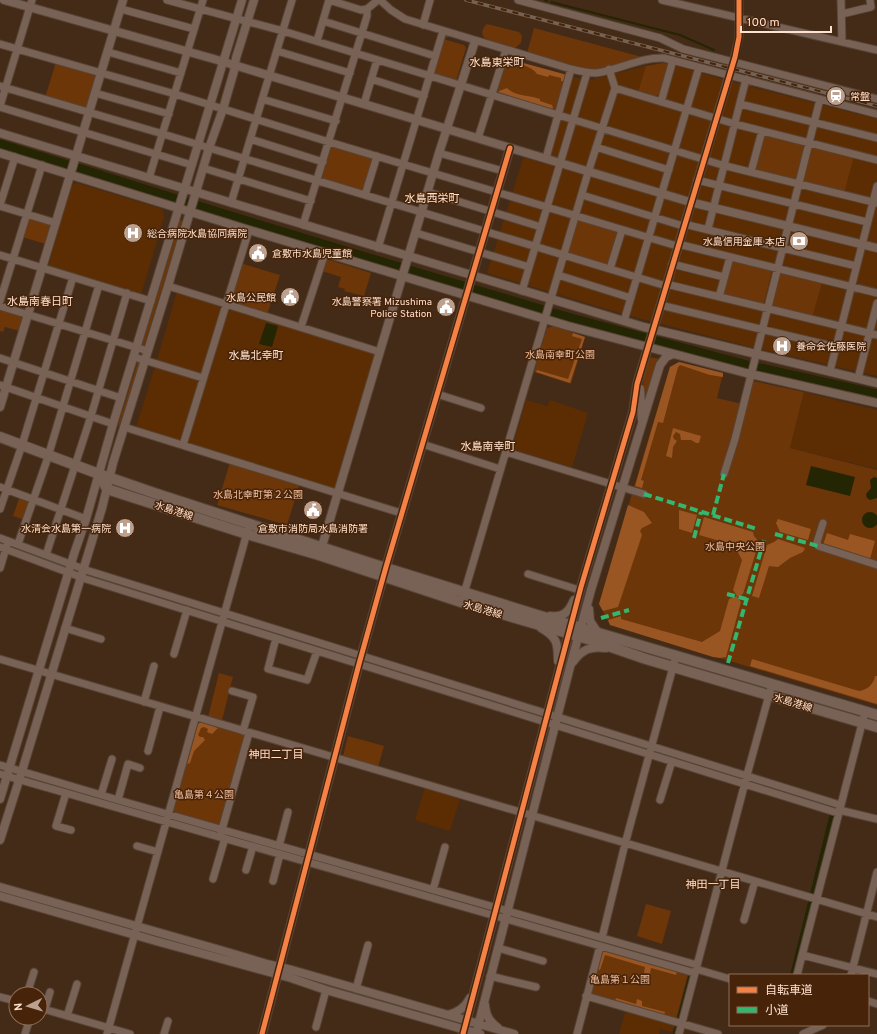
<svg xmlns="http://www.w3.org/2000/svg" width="877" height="1034" viewBox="0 0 877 1034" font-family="Overpass,'Noto Sans JP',sans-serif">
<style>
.built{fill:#5c2d03}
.green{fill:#6d3608}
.forest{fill:#952}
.water{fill:#242502}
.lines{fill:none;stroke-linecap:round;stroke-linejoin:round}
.stream{stroke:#242502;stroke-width:2}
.river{stroke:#242502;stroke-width:11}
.minor-casing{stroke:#574436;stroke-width:9}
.tertiary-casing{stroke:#574436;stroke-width:10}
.secondary-casing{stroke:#574436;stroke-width:12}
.minor{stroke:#776255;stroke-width:7}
.tertiary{stroke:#776255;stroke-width:8}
.secondary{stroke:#776255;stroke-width:10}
.rail-casing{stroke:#756253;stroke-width:3.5}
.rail{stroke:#462309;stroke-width:2;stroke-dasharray:6;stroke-linecap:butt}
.quiet{stroke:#33b770;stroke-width:4;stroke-dasharray:8 4;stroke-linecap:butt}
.cycleway-casing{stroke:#462309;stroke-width:8}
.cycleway{stroke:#f48246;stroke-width:5}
.labels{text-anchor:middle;stroke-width:3;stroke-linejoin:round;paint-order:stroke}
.poi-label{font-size:10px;fill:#fee1cf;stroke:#462309;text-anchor:start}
.park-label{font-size:10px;fill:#f0be9e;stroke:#462309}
.street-label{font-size:10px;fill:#fee1cf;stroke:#462309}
.neighbourhood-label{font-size:11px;fill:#fee1cf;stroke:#462309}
</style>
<rect width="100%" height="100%" fill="#442b17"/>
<path class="built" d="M665 62 721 79 877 119V376L751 347 623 314 487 273 523 159 526 158 545 164 571 76 587 81 645 66Z
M77 183 162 209 164 217 141 295 48 267 71 186Z
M177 292 219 304 222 309 203 371 199 373 157 360Z
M231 308 374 352 376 357 336 487 331 489 189 444 187 439 227 309Z
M155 367 197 379 199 384 183 437 178 440 136 427Z
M804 392 877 410V469L790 448Z
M526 400 547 406 550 400 588 413 572 467 514 450 513 446Z
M425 788 460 799 450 831 415 820Z
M626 1010 675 1024 672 1032 660 1029 659 1034H619Z"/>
<path class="green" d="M487 24 519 32 522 36 521 43 515 48 510 49 486 39C480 35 482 28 487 24Z
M534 28 642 57 598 70 581 69 527 53Z
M443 39 464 45 466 48 456 81 432 74Z
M505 58 567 75 557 112 494 92Z
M56 62 97 75 86 110 45 98Z
M665 63 669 64 660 94 653 97 638 92 646 66Z
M762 134 804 144 796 180 753 170Z
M332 145 374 158 363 193 321 180Z
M813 146 854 156 844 193 803 182Z
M28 217 52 224 46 244 22 237Z
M578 219 619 231 608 267 568 254Z
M180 220 183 221 144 346 142 345Z
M326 259 371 273 364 296 344 291 345 289 338 287 341 277 322 271Z
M731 260 772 270 763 306 721 296Z
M240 263 280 275 267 315 230 303Z
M780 272 822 282 812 318 771 308Z
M0 310 21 316 23 321 20 331 5 327 3 332 0 331Z
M553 326 585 337 571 384 534 372 547 328Z
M648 357 660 359 644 406C642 387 643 375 648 357Z
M138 361 141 362 127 407 119 426 118 425Z
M679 362 723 373 717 398 746 405 753 381 804 392 790 448 877 470V705L610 625 599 604 670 367Z
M230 462 300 483 287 525 217 505Z
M20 496 31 501 25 520 13 516Z
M219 673 233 677 222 720 208 717Z
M201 722 244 735 246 738 222 823 219 826 175 813 173 810 198 724Z
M348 736 384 746 378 767 343 756Z
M646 904 671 911 662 944 637 936Z
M600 952 688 974 676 1019 592 996 590 991Z"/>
<path class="forest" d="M505 58 567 75 565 82 561 81V78L549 75 548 77 537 74C530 64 515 64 504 61Z
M507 88C514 96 529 95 540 99V101L552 105 553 107 552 110 499 93V91Z
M573 333 585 337 570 383 536 372 537 370 568 379 582 339 572 336Z
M679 362 723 373V377L710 375 680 365 678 367 663 423 658 422 641 480 644 481 642 488 635 486 670 367Z
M673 428 701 436 699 443H696L691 440H681L680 434 676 432 673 436 674 439 677 441 673 447 672 458 666 456Z
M628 505 644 512 652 523 642 528 640 531 642 535 618 607 603 611 599 604Z
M679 510 697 515 692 533 679 529Z
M704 517 753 532 754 536 759 542 743 594 737 597 741 602 726 657 720 658 713 657 610 625 608 620 621 616V619L702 642 720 631 729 599 737 596 733 590 742 560 734 545 699 535Z
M778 519 811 529 808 540 780 532 776 523Z
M827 533 848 540 850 534 875 541 870 559 823 545Z
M778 539 805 548 803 552 790 558 778 567 769 566 759 598 752 596 767 545 774 542Z
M752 659 859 691C867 690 874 684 875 676H877V704L750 666Z
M201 722 218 728 212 734 207 732 208 729 204 727 201 728 198 735 200 737H203L205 740 194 751 190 763 187 764 198 724Z
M604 949 677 970 676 975 651 968 650 974 644 973 645 967 605 955 600 970 596 969 600 952Z
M616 998 636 1004 637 999 642 1001V1006L665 1012 664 1015 615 1002Z"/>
<path class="water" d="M266 323 278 326 272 347 259 344Z
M811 466 855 477 850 496 806 485Z
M874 477 877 478V498L870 500 867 498 866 494 871 488 870 480Z
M862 520a8 8 0 1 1 16 0a8 8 0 1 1-16 0Z
M93 574 355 656 354 659 92 578Z
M368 660 536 712 535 716 368 663Z
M567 722 836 807 794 975H790L831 809 566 726Z
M31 777 301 854 300 857 31 780Z
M517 916 694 967 675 1034H673L689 974 516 920Z"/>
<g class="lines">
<path class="stream" d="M545 0 547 1
M551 2 680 35 714 50
M0 141 71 163
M76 164 180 197
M196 202 404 265
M408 267 467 284
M471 286 546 308
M550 309 650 336
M654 337 747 362 877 391"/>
<path class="river" d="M0 145 307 241 574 320 747 366 877 395"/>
<defs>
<path id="minor" d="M167 0 283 31 722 165 877 203
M329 0 361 10 367 9 378 0
M380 0 391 10 405 19 571 69C579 71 587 73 596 73 619 70 640 57 664 58L877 114
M518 0 660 38 683 49 877 99
M662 0 877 50
M841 0 842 42
M121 9 194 29
M842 14 871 7 870 0
M323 21 435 56
M423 25 430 0
M317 41 329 0
M0 44 175 94 329 142 677 246
M277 51 350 73
M108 52 181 73
M733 63 739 37V0
M371 79 424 96
M0 86 163 134 666 286
M615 88 735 124 877 160
M95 93 169 114
M262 99 336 121
M661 102 673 60
M364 104 377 60
M740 104 877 138
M0 106 32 0
M0 107 192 165
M478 138 506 50
M250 139 323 162
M596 147 669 170
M439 153 503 171
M546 158 571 69
M203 168 311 201
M751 172 762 131
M149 178 203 0
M697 180 867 222
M428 192 541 227
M365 195 377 156
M582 195 683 226
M231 203 292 0
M0 205 15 157
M0 206 56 223
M684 224 856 266
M303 225 367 16V9
M708 229 746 79
M416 233 529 267
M678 244 877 293
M378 248 443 31
M0 255 151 301
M672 264 724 277
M610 269 622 230
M558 275 631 298
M666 284 877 335
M168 286 380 352
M522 291 587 73
M719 297 730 257
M0 301 42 165
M660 305 836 347
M0 306 148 351
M624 321 699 67
M301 327 325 253
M134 357 203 378
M0 358 121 398
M830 371 877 186
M858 378 877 303
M0 385 113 424
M437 394 481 408
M124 427 401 513
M422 444 500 469
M183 445 249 230
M506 452 644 494
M724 474 735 439 820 99
M0 487 86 519
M0 509 22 445 73 277
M823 523 817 542 818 546 877 565
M0 538 89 571 840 805
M18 544 47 460 99 285
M0 547 86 579 838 813
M46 555 91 416 127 293
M0 568 7 545
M528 574 579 590
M463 597 587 176 615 88 609 69
M65 628 101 639
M276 638 268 669 307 680 317 651
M174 654 187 610
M0 659 877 917
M232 691 253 697 243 731
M144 702 154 666
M148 751 160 707
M0 765 118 800 697 965
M0 774 695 973
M66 793 56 826 71 830
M101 795 112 759
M118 800 128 764 140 768
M660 800 672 761
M839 810 877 819
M221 833 249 733
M137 846 158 852
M279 846 288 812
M246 870 253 846
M213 879 225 838
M273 881 280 854
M433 890 445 847
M744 920 755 881
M602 938 625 844 676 656
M498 948 543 961
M802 955 877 974
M696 969 730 979
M797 975 865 712
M851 975 877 872
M490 976 536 987
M356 989 368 945
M27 994 34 972
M586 996 718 1034
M0 997 16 1001
M868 1001 877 1004
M40 1008 130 1034
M45 1009 50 992
M67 1016 77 984
M316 1027 326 990
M25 1034 30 1018
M107 1034 248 529
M164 1034 168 1021
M577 1034 600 946
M679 1034 747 775 772 684
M803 1034 823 1025"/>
<path id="tertiary" d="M4 0 214 59 690 202 877 248
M0 133 644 327 877 383
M0 153 249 230 568 326 746 373 877 403
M640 389 642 420
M0 407 123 0
M320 553 439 153 475 41
M589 609 590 621 598 633
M550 616C563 618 569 612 574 600
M541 628C557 637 558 643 558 661
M573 662C582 649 591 646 606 648
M0 799 74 554 86 519 113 424 242 0
M0 840 22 771 102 508 113 463 168 286 209 148 223 109 234 71 236 58 254 0
M0 887 227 952 267 964 292 970 514 1034
M0 896 156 941 291 978 326 990 480 1034
M485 1005C486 1016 489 1021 498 1028
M448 1015C458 1012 465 1008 470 998
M262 1034 359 664 386 567 510 148
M463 1034 581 587 633 412 637 384 733 63
M476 1034 570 667 591 590 660 365 666 357 673 354"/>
<path id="secondary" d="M0 437 99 474 154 493 373 564 537 615 877 715
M99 474 107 489 247 534 319 555 461 602 591 640 646 659 877 727"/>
</defs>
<use href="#minor" class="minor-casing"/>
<use href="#tertiary" class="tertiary-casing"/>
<use href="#secondary" class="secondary-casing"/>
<use href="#minor" class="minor"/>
<use href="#tertiary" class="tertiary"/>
<use href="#secondary" class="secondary"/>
<defs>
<path id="rail" d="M466 0 877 106"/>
</defs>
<use href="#rail" class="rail-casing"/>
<use href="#rail" class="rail"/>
<path class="quiet" d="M644 494 757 529
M713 515 724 474
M775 534 818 546
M694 538 701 512
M727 594 746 599
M601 618 629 610
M728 663 764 540"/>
<defs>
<path id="cycleway" d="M262 1034 359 664 386 567 510 148
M463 1034 581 587 633 412 637 384 735 57 739 37V0"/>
</defs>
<use href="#cycleway" class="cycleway-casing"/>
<use href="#cycleway" class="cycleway"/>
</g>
<defs>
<symbol id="station-disc" viewBox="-11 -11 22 22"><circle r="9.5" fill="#bda18f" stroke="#462309"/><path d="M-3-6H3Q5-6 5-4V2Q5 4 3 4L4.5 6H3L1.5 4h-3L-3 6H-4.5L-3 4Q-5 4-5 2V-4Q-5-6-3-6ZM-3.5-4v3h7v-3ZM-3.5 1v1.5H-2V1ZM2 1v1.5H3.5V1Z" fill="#fff"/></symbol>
<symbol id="hospital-disc" viewBox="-11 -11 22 22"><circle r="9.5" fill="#bda18f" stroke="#462309"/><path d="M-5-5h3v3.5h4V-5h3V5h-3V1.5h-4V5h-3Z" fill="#fff"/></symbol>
<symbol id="bank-disc" viewBox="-11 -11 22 22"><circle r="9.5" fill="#bda18f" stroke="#462309"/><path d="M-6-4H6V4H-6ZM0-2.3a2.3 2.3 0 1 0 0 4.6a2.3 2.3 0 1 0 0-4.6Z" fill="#fff"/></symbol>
<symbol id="civic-disc" viewBox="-11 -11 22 22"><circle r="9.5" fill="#bda18f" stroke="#462309"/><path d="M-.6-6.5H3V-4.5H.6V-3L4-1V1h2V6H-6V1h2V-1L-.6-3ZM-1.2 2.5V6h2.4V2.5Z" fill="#fff"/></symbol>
</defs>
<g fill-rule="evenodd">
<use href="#station-disc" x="825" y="85" width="22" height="22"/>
<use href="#hospital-disc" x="122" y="222" width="22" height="22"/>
<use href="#bank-disc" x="788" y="230" width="22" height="22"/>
<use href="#civic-disc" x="247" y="242" width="22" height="22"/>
<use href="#civic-disc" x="279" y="286" width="22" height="22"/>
<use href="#civic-disc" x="435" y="296" width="22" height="22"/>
<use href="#hospital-disc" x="771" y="335" width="22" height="22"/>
<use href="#civic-disc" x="302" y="499" width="22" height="22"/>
<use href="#hospital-disc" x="114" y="517" width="22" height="22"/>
</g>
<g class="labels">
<g class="poi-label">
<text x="850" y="100">常盤</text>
<text x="147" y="237">総合病院水島協同病院</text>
<text x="785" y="245" text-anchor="end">水島信用金庫 本店</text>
<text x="272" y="257">倉敷市水島児童館</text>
<text x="276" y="301" text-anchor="end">水島公民館</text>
<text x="432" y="305" text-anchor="end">水島警察署 Mizushima<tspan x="432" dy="12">Police Station</tspan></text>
<text x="796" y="350">養命会佐藤医院</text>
<text x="111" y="532" text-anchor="end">水清会水島第一病院</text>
<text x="313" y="532" text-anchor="middle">倉敷市消防局水島消防署</text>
</g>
<g class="park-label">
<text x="560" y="358">水島南幸町公園</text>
<text x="258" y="498">水島北幸町第２公園</text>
<text x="735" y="550">水島中央公園</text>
<text x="204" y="798">亀島第４公園</text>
<text x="620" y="983">亀島第１公園</text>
</g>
<g class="street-label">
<text transform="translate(174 510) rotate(18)" y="4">水島港線</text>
<text transform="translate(483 609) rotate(16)" y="4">水島港線</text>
<text transform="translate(793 702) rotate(17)" y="4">水島港線</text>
</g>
<g class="neighbourhood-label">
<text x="497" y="66">水島東栄町</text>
<text x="432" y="202">水島西栄町</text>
<text x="40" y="305">水島南春日町</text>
<text x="256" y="359">水島北幸町</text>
<text x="488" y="450">水島南幸町</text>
<text x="276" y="758">神田二丁目</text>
<text x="713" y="888">神田一丁目</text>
</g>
</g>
<rect x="729" y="974" width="140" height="52" fill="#462309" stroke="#906f58"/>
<rect x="737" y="987" width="20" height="6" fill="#f48246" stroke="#906f58"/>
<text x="765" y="994" font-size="12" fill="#fee1cf">自転車道</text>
<rect x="737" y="1007" width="20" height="6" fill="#33b770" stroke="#906f58"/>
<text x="765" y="1014" font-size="12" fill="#fee1cf">小道</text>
<g transform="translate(28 1006) rotate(265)"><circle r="19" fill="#462309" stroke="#906f58"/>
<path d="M0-3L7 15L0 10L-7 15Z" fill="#bda18f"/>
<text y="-6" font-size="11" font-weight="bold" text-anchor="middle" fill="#fee1cf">N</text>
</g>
<path d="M741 26v6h90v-6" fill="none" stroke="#fee1cf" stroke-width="2"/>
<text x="747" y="26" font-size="12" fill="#fee1cf" stroke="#462309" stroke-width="3" paint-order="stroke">100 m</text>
</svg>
